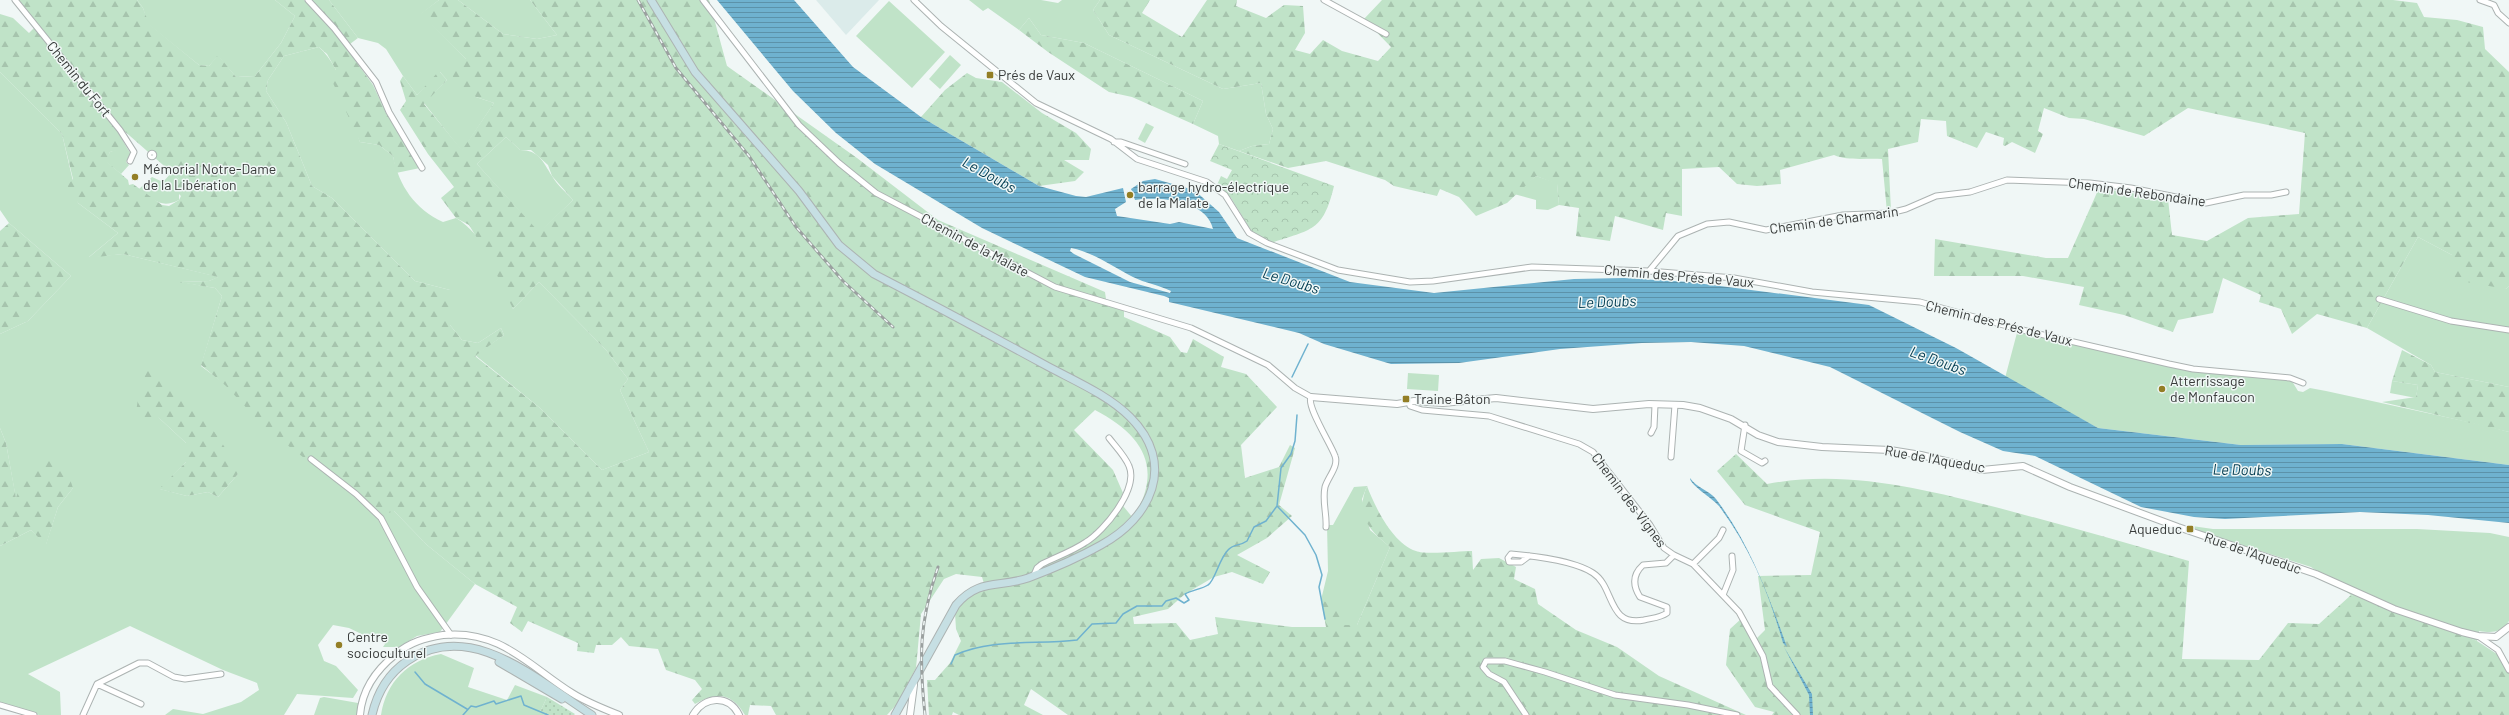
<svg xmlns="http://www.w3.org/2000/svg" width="2509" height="715" viewBox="0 0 2509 715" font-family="Barlow,sans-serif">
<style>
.built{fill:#dbebea}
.grass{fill:#c0e3c8;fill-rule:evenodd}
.forest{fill:url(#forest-firs);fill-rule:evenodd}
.park{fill:url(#park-crowns)}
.garden{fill:url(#garden-dots)}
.water{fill:url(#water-rules);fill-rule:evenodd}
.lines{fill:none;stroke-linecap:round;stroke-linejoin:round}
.stream{stroke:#6fb2cf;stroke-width:1.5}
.pedestrian-casing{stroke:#acb3b2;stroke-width:5.5}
.minor-casing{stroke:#acb3b2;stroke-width:7}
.tertiary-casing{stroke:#acb3b2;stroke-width:8}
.secondary-casing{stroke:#acb3b2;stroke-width:9}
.pedestrian{stroke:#fff;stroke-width:3.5}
.minor{stroke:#fff;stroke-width:5}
.tertiary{stroke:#fff;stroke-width:6}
.secondary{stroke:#c6dfe3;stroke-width:7}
.rail-casing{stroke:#9aa09f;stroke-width:3}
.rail{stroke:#f0f7f6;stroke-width:1.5;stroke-dasharray:4.5;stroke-linecap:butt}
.poi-dot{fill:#937e25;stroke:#f0f7f6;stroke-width:1.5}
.labels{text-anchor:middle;stroke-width:3;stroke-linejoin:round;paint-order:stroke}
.poi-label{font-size:14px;fill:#383b3a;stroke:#f0f7f6;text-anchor:start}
.street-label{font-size:14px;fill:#383b3a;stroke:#f0f7f6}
.water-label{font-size:15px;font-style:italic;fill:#003b50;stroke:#f0f7f6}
</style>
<defs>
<pattern id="forest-firs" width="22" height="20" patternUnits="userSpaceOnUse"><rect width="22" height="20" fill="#c0e3c8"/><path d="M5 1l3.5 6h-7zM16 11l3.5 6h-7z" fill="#a6c4ad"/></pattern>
<pattern id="park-crowns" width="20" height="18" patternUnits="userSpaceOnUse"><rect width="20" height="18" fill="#c0e3c8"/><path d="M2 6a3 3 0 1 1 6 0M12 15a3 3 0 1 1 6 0" fill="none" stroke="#a6c4ad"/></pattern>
<pattern id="garden-dots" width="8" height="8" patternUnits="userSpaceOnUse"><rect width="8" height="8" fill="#c0e3c8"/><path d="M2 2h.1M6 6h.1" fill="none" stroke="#a6c4ad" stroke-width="1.8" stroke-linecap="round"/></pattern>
<pattern id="water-rules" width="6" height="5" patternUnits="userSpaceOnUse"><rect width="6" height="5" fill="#6fb2cf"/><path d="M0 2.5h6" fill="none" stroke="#5c92a9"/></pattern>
</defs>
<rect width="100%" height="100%" fill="#f0f7f6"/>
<path class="built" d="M816 0H879L846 35Z"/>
<path class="grass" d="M137 0H275L295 16 281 43 255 76 236 77 218 56 209 66 199 65 148 24 143 8Z
M329 0H439L421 14 466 59 476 97 494 103 462 151 424 103 447 80 440 72 417 95 403 76 386 49 378 43 358 38Z
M458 0H530L557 35 537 39 503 34Z
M969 0H1041L1058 3 1062 0H1100L1093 10 1109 35 1223 89 1261 83 1266 114 1273 129 1269 144 1252 146 1239 151 1219 144 1218 136 1193 124 1203 101 1084 43 1041 35 1029 18 1019 30 988 8 983 11Z
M889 1 945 52 912 88 856 36Z
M319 47C344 70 350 111 360 142L379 145 393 156C399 186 415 209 443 222L456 218C485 235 501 278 513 309L539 282 606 350 628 379 620 390 649 452 602 470 540 408 475 355 504 335 501 328 478 343 462 340 450 325V290L415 281 332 198 312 186 286 122 266 91 268 80 284 56Z
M950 55 961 65 940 89 929 79Z
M0 72 62 134 78 203 118 233 89 257 123 254 219 277 209 281 181 282 215 288 222 296 201 366 394 511 427 545 475 584 440 632 417 636 399 647H383L385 644 377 635 372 639 349 628 333 625 318 645 324 661 336 666 358 690 353 698 297 694 284 715H165L173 709 203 714 241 702 259 690 257 683 223 670 130 626 28 674 60 692 61 715H39L0 703V546L31 530 46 544 58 507 73 488 16 499 6 443 0 428V334L28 321 71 276 9 223 0 210ZM158 417 238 474 218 497 208 492 187 496 160 489 186 462V443Z
M1146 123 1154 127 1145 143 1138 139Z
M506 137 520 150C539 150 543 162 552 176 557 185 566 192 573 200L539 233 477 164Z
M121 148H127L131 154 126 162 129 165 121 174 105 161 110 152Z
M172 172 179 179V200C161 209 154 200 139 189L152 177 163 182Z
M1536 176 1557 183 1559 205 1548 210 1536 209V200L1514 194Z
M2418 237 2452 255 2506 289 2509 286V387L2435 372 2431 365 2367 328Z
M2018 329 2193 369 2290 378 2298 391 2303 392 2310 388 2326 391 2487 426 2509 432V465L2342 444 2241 445 2098 428 2005 378Z
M1408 373 1439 375 1438 391 1407 389Z
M2392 381 2418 385 2416 398 2390 393Z
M1367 486 1362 499 1370 530 1390 547 1357 625H1343L1321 600 1328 571 1327 525H1333L1354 487Z
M2192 526 2213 529H2417L2490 533 2509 537V621C2500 633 2493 633 2479 631L2477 641 2351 595 2311 567 2191 529Z
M441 654 474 668 468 687 507 700 515 685 547 697 540 712 548 715H381C386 682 408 660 441 654Z
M324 697 358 703 357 715H314L320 698Z"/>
<path class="forest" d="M19 0H137L143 8 149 24 199 65 209 66 218 55 236 77 255 76 281 43 295 16 275 0H304L336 34 373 85 386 113 420 168 396 173 393 156 379 145 360 142 333 83 336 70 327 54 319 47 284 56 268 80 266 91 286 122 312 186 332 198 415 281 450 290V325L462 340 478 343 501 328 504 335 475 356 540 408 602 470 649 452 620 390 628 379 606 350 539 282 513 309 488 256 469 225 456 218 441 198 454 187 428 154 400 110 406 101 400 81 403 76 417 95 439 71 447 80 424 104 462 150 494 103 476 97 453 79 451 67 466 59 420 14 439 0H458L503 34 537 39 557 35 530 0H709L727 66 857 158 938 220 1105 292 1107 306 1124 310V317L1170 337 1181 352 1187 353 1193 339 1224 357 1221 367 1246 374 1277 407 1241 445 1245 478 1279 467 1290 445 1295 448 1279 505 1292 516 1267 538 1237 555 1270 572 1263 584 1232 572 1214 577 1185 594 1168 609 1133 617 1134 624 1176 623 1190 640 1218 634 1215 617 1292 627H1326L1321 600 1343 608V625H1357L1390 547C1368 529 1355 515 1367 486 1375 507 1393 544 1416 551 1425 555 1460 551 1472 551L1473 570 1481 559 1499 558 1516 567 1514 579 1535 589 1538 604 1576 630 1617 647 1659 676 1746 715H1068L1031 689 1024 705 1043 715H959L953 712 952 715H929L927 680H935L950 663 961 641 956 629 955 613 965 600 985 587 982 577 956 574 944 579 921 614 916 668 897 704 887 715H776L771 706 750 705 748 715H745C732 693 717 691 695 704L692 700 702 689 695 680 666 670 658 649 629 646 621 637 612 645H596L594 653 577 651 578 643 528 621 522 632 510 623 517 607 475 584 427 545 394 511 380 516 265 428 226 386 201 365 222 296 215 288 178 282 209 281 218 277 123 254 88 258 118 233 78 203 67 185 73 179 62 134 0 72V14L13 18 29 33 37 25ZM122 129 179 179 174 189 181 196 179 200 169 206 162 205 133 184 129 185 128 180 106 161 110 152 127 148 118 132ZM506 137 520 150H531L548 165 552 176 573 200 539 232 477 164ZM1095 410C1143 435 1164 468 1133 518L1119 501 1123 493 1113 470 1074 430Z
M311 0H329L358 38 350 44Z
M1100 0H1150L1142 13 1182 37 1207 0H1237L1236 6 1266 18 1284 5 1303 6 1305 33 1295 50 1310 54 1323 40 1342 51 1378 61 1391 47 1364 19 1382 0H2393L2417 3 2424 17 2457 20 2483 27 2485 49 2509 72V286L2506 289 2455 280 2452 255 2418 237 2367 328 2317 314 2292 334 2281 309 2259 302 2261 295 2223 278 2213 313 2178 320 2173 332 2124 315 2079 305 2084 287 2023 276H1934L1935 239 2046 258H2068L2099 188 2168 199 2172 235 2207 241 2248 218 2299 214 2305 133 2188 108 2144 136 2084 119 2069 118 2044 108 2038 131 2043 134 2035 153 2012 142 2005 146 2003 145 2004 138 1986 132 1977 148 1947 136 1946 121 1921 119 1918 142 1888 149 1891 211 1887 212 1882 159C1865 158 1848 161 1834 155L1780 170 1781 184 1757 186 1737 184 1719 167 1682 169V216L1666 213 1663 230 1615 216 1610 241 1576 236 1579 208 1559 205 1557 184 1536 176 1507 203 1476 216 1459 197 1440 189 1437 196 1394 186 1385 180 1326 161 1288 168 1239 151 1252 146 1269 144 1273 129 1266 114 1261 83 1223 89 1109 35 1093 10Z
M1029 18 1041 35 1084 43 1203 101 1193 124 1132 97 1109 92 1048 52 1019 30Z
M967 73 976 78 1002 82 1042 113 1076 133 1091 149 1089 160H1064L1084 172 1075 181 1039 186 921 117 945 90Z
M9 223 71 276 28 321 0 334V231Z
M2402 350 2431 365 2435 372 2509 387V432L2382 402 2416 397 2418 385 2392 381Z
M149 364C183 396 221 429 238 474L218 497 208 492 187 496 159 489 186 462V443L158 417 149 424 135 419 139 392Z
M0 428 6 443 16 498 24 475 38 459H63L73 488 58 507 46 545 31 530 0 546Z
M1736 454 1767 484C1846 469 1923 489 1999 508 2063 525 2126 543 2189 561L2182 659 2259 660 2288 623 2319 624 2351 595 2375 600 2477 641 2509 662V715H1772L1774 712 1755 707 1726 665 1730 629 1741 619 1756 639 1765 630 1758 576 1811 575 1820 532 1745 505 1717 471Z"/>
<path class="park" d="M1219 144 1334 186C1323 232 1312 229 1271 243L1252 232 1231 198 1217 185 1221 176 1227 179 1232 170 1210 161Z"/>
<path class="garden" d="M547 697 575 714 574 715H548L540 712Z"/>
<path class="water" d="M717 0H794L853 67 921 117 1039 186 1076 196 1086 197 1123 188 1126 202 1115 209 1117 216 1170 224 1179 222 1213 229C1207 200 1158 196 1135 200L1131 189 1143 181 1155 179 1194 190 1219 212 1237 238 1350 282 1434 293 1574 279 1624 278 1689 282 1869 305 1956 348 2098 428 2241 445 2342 444 2509 465V523L2428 515 2360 512 2225 519 2194 517 2141 507 2035 456 2003 451 1960 432 1830 367 1744 346 1691 342 1642 343 1560 349 1459 363 1391 364 1324 344 1299 333 1169 302V298L1164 296 1085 277 982 228 875 164 836 133 793 91ZM1071 248C1093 252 1113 267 1133 277 1145 283 1159 285 1171 291L1170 293 1130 282 1074 254 1070 251Z
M1690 478C1697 488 1710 491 1716 499 1750 544 1768 594 1787 647L1783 643C1769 593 1750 548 1719 506 1712 498 1690 485 1690 478Z
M1784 647 1812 694 1813 715H1810L1809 695Z"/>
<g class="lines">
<path class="stream" d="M1292 377 1308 344
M1277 506 1305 535 1316 555 1322 575 1319 587 1325 619
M951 664 955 655C992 638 1036 645 1077 640L1092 624 1116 623 1123 614 1137 606H1162L1166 601 1176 598 1184 603 1189 600 1185 594C1192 590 1202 589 1208 585 1215 581 1219 559 1228 550 1233 544 1240 546 1247 541L1254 527 1266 521 1277 506 1281 468 1291 454 1295 441 1297 415
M415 672 425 684 467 709
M463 715 471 706 476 707 494 701 496 704 521 696 524 705 548 715"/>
<defs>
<path id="pedestrian" d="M149.5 155a2.5 2.5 0 1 1 5 0a2.5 2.5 0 1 1-5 0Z"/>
<path id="minor" d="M15 0 120 130 134 152 130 161
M308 0 334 28 376 82 389 112 422 168
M703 0 799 125 839 163 876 193 1055 287 1191 328 1268 365 1295 388 1311 397C1306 406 1331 444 1335 456 1339 466 1328 477 1325 487 1322 501 1327 514 1326 527
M914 0 941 26 1036 103 1111 139 1137 159 1207 182 1225 195 1249 233 1267 243 1338 270 1410 282 1433 281 1532 267 1649 271 1734 278 1812 292 1920 302 2018 329 2169 364 2193 369 2290 378 2303 383
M1324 0 1386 34
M2480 0 2494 5 2498 13 2509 23
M1114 142H1121L1185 164
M1649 271 1678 236 1707 224 1729 222 1766 230 1843 215 1890 213 1906 209 1936 196 1970 192 2007 180 2090 183 2131 188 2206 203 2244 195H2271L2286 192
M2379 299 2451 321 2509 330
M1409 402 1410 406 1422 410 1489 416 1579 444 1593 452 1650 525 1664 548 1674 555 1693 564 1739 612 1763 656 1770 686 1797 715
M1745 425 1741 451 1762 463 1765 461
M1651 433 1654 427 1655 405
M1671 457 1675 405
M311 459 356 494 381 518 417 587 451 635
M1529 556 1521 562H1509L1508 558 1511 554C1533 556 1573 560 1593 573 1615 587 1607 627 1644 620 1652 618 1660 618 1667 613V607L1640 597C1633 586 1632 575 1643 565L1666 563 1674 555
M1693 564 1719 538 1723 530
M1034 575 1037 568 1042 564C1056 557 1073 551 1086 542 1104 531 1139 489 1129 466 1125 456 1116 447 1109 438
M1723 595 1733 570 1732 556
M2478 636 2498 650 2509 670
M97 684 141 704
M0 705 34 715
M83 715 97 684 139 663H148L174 677 185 679 221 674
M1526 715 1504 682 1489 674 1483 667 1486 661H1505L1545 672 1615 695 1688 705 1737 715"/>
<path id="tertiary" d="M1311 397 1397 404 1414 401 1443 403 1496 398 1593 409 1649 404 1683 405 1700 408 1731 419 1758 435 1778 442 1822 447 1890 450 1921 455 1982 470 2023 466 2070 487 2178 527 2316 574 2394 609 2462 632 2478 636 2496 637 2509 627
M360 715C362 690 377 669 396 654 410 642 425 638 443 635 500 629 529 666 572 693 586 702 604 709 619 715
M693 715C704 696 729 694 739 715
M910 715 914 685"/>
<path id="secondary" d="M651 0 695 72 799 191 839 245 874 274C932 304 990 335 1047 366 1075 381 1108 395 1130 417 1177 464 1151 518 1101 545 1078 558 1052 569 1028 578 999 588 979 578 956 605L895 715
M499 662 562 699
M372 715C377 693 388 674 407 661 472 617 539 682 592 715"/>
</defs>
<use href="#pedestrian" class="pedestrian-casing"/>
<use href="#minor" class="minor-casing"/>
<use href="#tertiary" class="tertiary-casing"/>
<use href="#secondary" class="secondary-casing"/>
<use href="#pedestrian" class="pedestrian"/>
<use href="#minor" class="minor"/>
<use href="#tertiary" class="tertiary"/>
<use href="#secondary" class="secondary"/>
<defs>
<path id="rail" d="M638 0 676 68 749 156 796 227 843 281 893 327
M925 715C919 658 919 622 938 567"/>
</defs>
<use href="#rail" class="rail-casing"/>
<use href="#rail" class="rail"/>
</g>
<g class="poi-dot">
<rect x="986" y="71" width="8" height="8" rx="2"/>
<circle cx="135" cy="177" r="4"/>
<circle cx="1130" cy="195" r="4"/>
<circle cx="2162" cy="389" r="4"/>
<rect x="1402" y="395" width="8" height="8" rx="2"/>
<rect x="2186" y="525" width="8" height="8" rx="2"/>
<circle cx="339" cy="645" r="4"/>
</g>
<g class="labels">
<g class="poi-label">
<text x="998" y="80">Prés de Vaux</text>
<text x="143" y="174">Mémorial Notre-Dame<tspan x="143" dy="16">de la Libération</tspan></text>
<text x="1138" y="192">barrage hydro-électrique<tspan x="1138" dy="16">de la Malate</tspan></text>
<text x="2170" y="386">Atterrissage<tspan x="2170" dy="16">de Monfaucon</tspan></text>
<text x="1414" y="404">Traine Bâton</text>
<text x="2182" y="534" text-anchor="end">Aqueduc</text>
<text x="347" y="642">Centre<tspan x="347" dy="16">socioculturel</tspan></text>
</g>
<g class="street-label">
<text transform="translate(79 79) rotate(51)" y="5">Chemin du Fort</text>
<text transform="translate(2137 192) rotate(8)" y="5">Chemin de Rebondaine</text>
<text transform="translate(1834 220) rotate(-8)" y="5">Chemin de Charmarin</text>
<text transform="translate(975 245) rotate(28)" y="5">Chemin de la Malate</text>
<text transform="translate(1679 276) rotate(5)" y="5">Chemin des Prés de Vaux</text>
<text transform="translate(1999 323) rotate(14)" y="5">Chemin des Prés de Vaux</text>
<text transform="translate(1935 459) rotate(10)" y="5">Rue de l'Aqueduc</text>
<text transform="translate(1629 500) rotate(53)" y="5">Chemin des Vignes</text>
<text transform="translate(2253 553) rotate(19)" y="5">Rue de l'Aqueduc</text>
</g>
<g class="water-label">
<text transform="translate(989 175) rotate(29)" y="5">Le Doubs</text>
<text transform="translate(1291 281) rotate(17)" y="5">Le Doubs</text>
<text transform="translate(1607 302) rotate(-2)" y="5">Le Doubs</text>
<text transform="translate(1938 361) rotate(20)" y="5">Le Doubs</text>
<text transform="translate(2242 470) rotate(1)" y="5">Le Doubs</text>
</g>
</g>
</svg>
